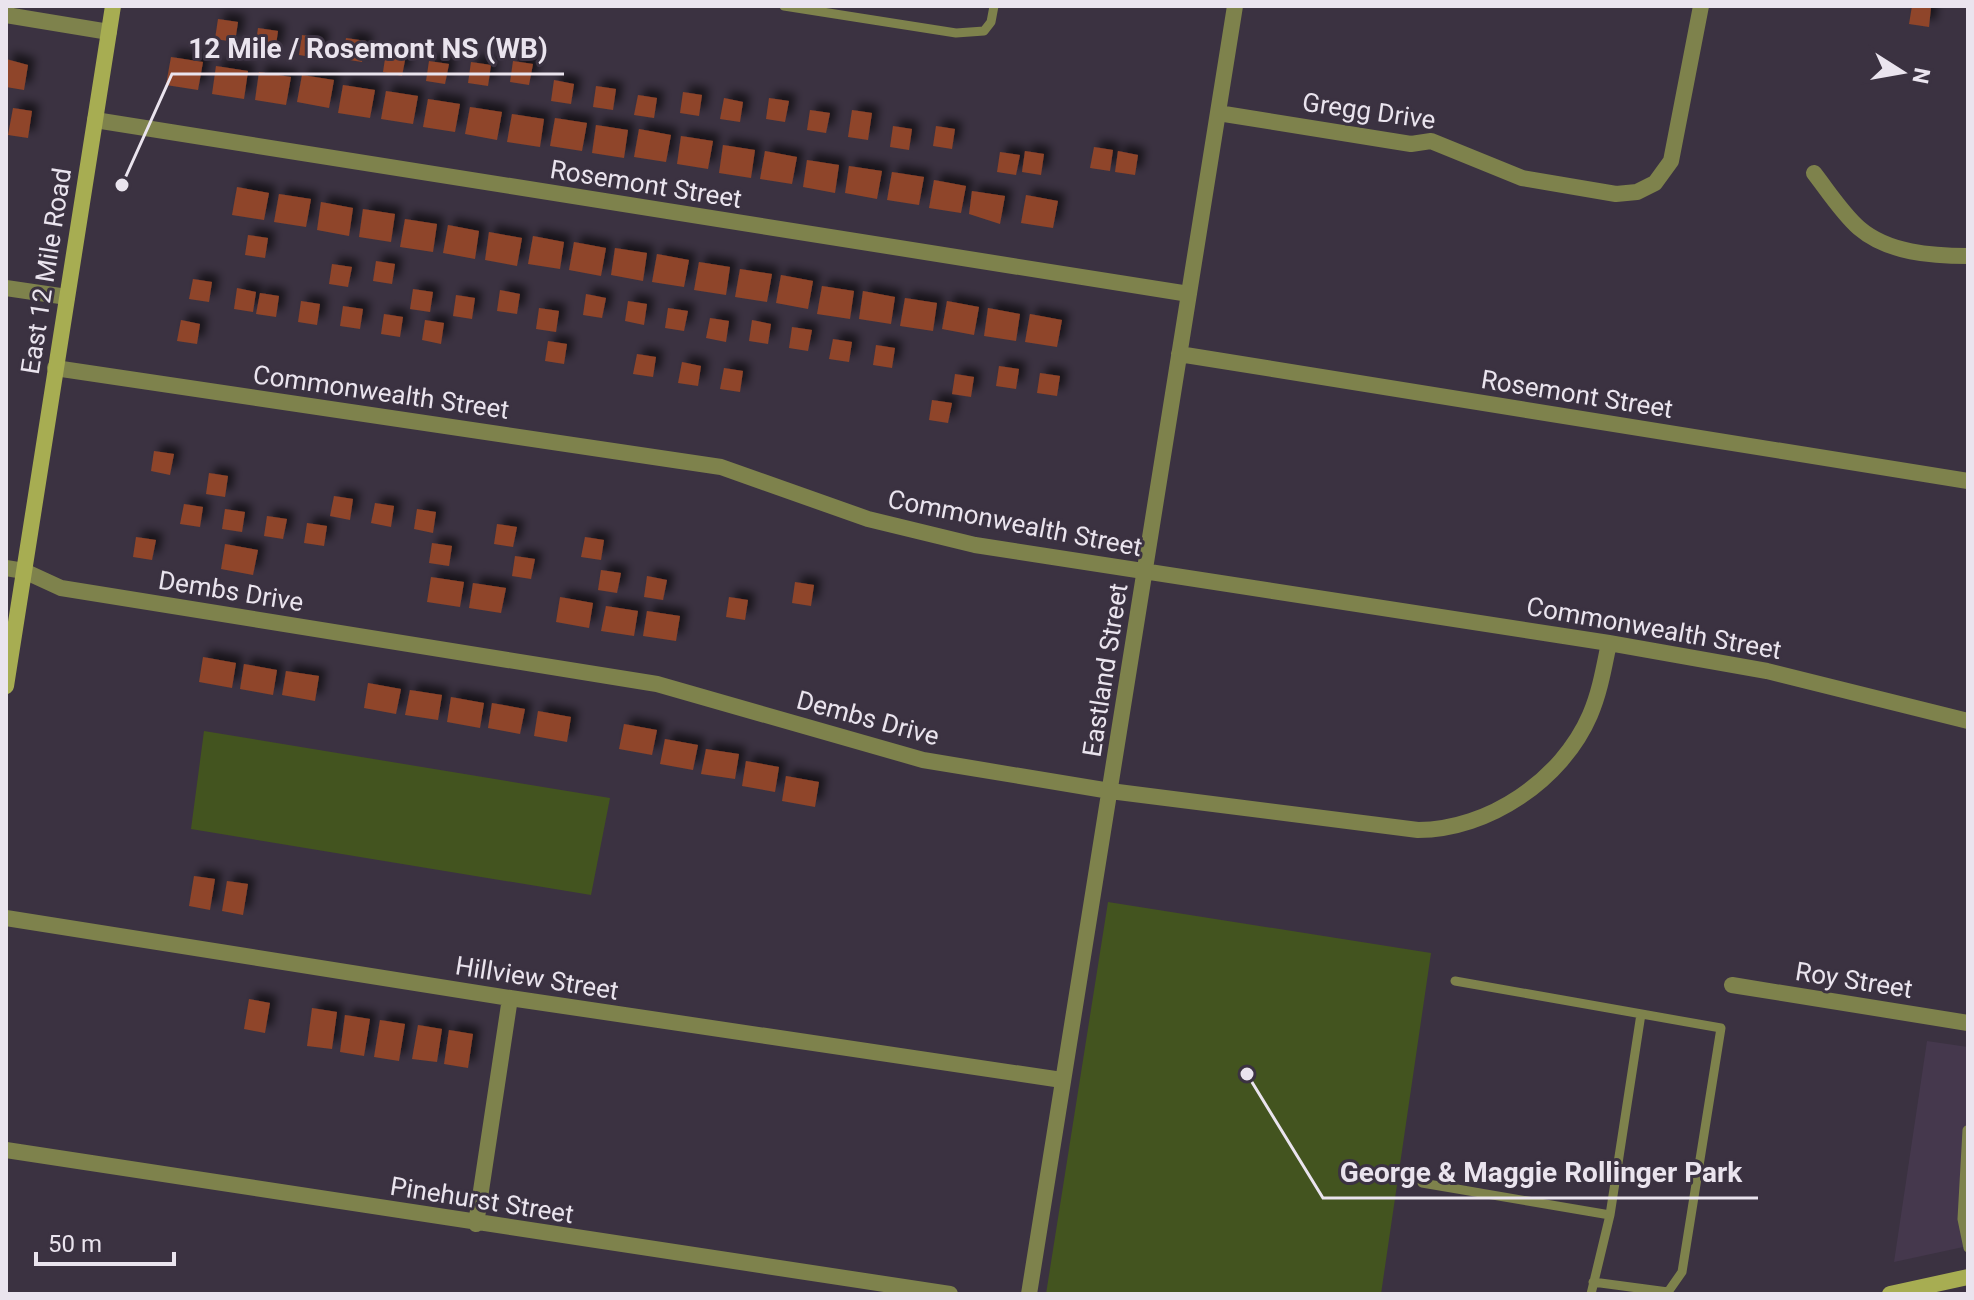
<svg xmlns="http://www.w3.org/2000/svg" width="1974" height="1300" viewBox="0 0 1974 1300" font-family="Roboto,sans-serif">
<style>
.built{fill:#45384d}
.green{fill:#43541f}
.building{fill:#8f4529;filter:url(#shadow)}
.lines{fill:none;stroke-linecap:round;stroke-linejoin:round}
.lane{stroke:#7e824c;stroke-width:9}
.street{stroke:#7e824c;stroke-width:16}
.secondary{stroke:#a7ad52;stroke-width:16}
.labels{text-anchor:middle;stroke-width:6;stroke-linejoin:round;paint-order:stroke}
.street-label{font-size:26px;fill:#eae4ee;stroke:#3b3241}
.leader{fill:none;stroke:#eae4ee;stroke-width:3}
.callout-dot{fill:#eae4ee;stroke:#3b3241;stroke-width:3}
.callout-label{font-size:28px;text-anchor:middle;font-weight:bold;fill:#eae4ee;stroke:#3b3241;stroke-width:6;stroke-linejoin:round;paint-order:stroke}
</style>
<defs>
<filter id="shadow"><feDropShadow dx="7" dy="-7" stdDeviation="4" flood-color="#0009"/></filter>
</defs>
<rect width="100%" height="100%" fill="#3b3241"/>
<path class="built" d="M1927 1041 1968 1047V1246L1894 1262Z"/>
<path class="green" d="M204 731 610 798 591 895 191 829Z
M1108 902 1431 953 1381 1294H1046Z"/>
<path class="building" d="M1912 6 1931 7 1929 27 1909 24Z
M218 19 238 22 235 42 215 39Z
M258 28 278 31 275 52 255 49Z
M302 35 322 38 318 58 299 55Z
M346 38 366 41 362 62 343 59Z
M386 52 406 55 402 76 383 72Z
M171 57 203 62 198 90 166 85Z
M6 59 28 65 24 90 6 87Z
M429 61 449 64 445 84 426 81Z
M513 61 533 64 529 85 510 82Z
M471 62 491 65 488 86 468 83Z
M216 66 248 71 244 99 212 94Z
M259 72 291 77 286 105 255 100Z
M302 75 334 80 329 108 297 102Z
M554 80 574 84 571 104 551 101Z
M343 85 375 90 370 118 338 113Z
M596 86 616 89 613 110 593 107Z
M386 91 418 96 413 124 381 119Z
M683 92 702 95 699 116 680 113Z
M638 95 657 98 654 118 634 115Z
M724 98 743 102 740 122 720 119Z
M769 98 789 101 785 122 766 119Z
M428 99 460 104 455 132 423 127Z
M470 107 502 112 497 140 465 134Z
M13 108 32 111 28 138 8 135Z
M810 110 830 113 826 133 807 130Z
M852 110 872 113 868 140 848 137Z
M512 114 544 119 540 147 507 142Z
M555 118 587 123 582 151 550 146Z
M596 125 628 130 624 158 592 153Z
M893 126 912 129 909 150 890 147Z
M936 126 955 129 952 149 933 146Z
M639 129 671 135 666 162 634 157Z
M681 136 713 141 708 169 677 164Z
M723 145 755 150 751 178 719 173Z
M1094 147 1113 150 1110 171 1090 168Z
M765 151 797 157 792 184 760 179Z
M1025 151 1044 154 1041 175 1022 172Z
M1118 151 1138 155 1135 175 1115 172Z
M1000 152 1020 155 1016 175 997 172Z
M807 160 839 165 835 193 803 187Z
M849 166 882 171 877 199 845 193Z
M892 172 924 177 919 205 887 200Z
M934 180 966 186 961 213 929 208Z
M237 187 269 193 264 220 232 215Z
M972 191 1005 196 1000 224 969 214Z
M279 194 311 199 306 227 274 222Z
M1026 195 1058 201 1053 228 1021 223Z
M321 202 353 208 349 236 317 230Z
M363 209 395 214 391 242 359 237Z
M405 219 437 224 433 252 400 247Z
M448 225 479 231 475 259 443 253Z
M489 232 522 238 517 266 485 260Z
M248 235 268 238 265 258 245 255Z
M533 236 564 242 560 269 528 264Z
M574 242 606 248 601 276 569 270Z
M615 248 647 253 643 281 611 275Z
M657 254 689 260 684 287 652 282Z
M376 261 395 264 392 284 373 281Z
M699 262 730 267 726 295 694 290Z
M332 264 352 267 348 287 329 284Z
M740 269 772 274 767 302 735 297Z
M781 275 813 281 808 309 776 303Z
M193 279 212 282 209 302 189 299Z
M822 286 854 291 850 319 817 314Z
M237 288 256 292 253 312 234 309Z
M413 289 433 292 430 312 410 309Z
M500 290 520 294 517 314 497 311Z
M863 291 895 297 891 324 859 319Z
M260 293 279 296 276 317 256 314Z
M586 294 606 298 602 318 583 315Z
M456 295 475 298 472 319 453 316Z
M905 298 937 303 933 331 900 326Z
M301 301 320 304 317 325 298 322Z
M628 301 647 304 644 325 625 321Z
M947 301 979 307 974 335 942 329Z
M343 306 363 309 360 329 340 326Z
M539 308 559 311 556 332 536 329Z
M668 308 688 311 684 331 665 328Z
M988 308 1020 314 1016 341 984 336Z
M384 314 403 317 400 337 381 334Z
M1030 314 1062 320 1057 347 1025 342Z
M710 318 729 321 726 342 706 338Z
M181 320 200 324 197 344 177 341Z
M425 320 444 323 441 344 422 340Z
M752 320 771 324 768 344 749 341Z
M792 327 812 330 808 351 789 348Z
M833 339 852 342 849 362 829 359Z
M548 341 567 344 564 364 545 361Z
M876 345 895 348 892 368 873 365Z
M637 354 656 357 653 377 633 374Z
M682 362 701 366 698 386 678 383Z
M999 366 1019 369 1016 389 996 386Z
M724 368 743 371 740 392 720 389Z
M1040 373 1060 376 1057 396 1037 393Z
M955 374 974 377 971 397 952 394Z
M932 400 952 403 948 423 929 420Z
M154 451 174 454 170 475 151 471Z
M209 473 228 476 225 497 206 494Z
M334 496 353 499 350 520 330 516Z
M375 503 394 506 391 527 371 523Z
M184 504 203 507 200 527 180 524Z
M225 509 245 512 242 532 222 529Z
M417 509 436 512 433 533 414 529Z
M267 516 287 519 283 539 264 536Z
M307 523 327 526 324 546 304 543Z
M497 524 517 527 513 547 494 544Z
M136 537 156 540 152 560 133 557Z
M585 537 604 540 601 560 581 557Z
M432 543 452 546 449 566 429 563Z
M225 544 258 550 253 575 221 569Z
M515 556 535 559 531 579 512 576Z
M601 570 621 573 617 593 598 590Z
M647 576 667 580 663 600 644 597Z
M431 577 464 582 460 607 427 602Z
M795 582 814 585 811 606 792 603Z
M473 583 506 588 501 613 469 608Z
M560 597 593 603 589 628 556 622Z
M729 597 748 600 745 620 726 617Z
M606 606 638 611 634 636 601 631Z
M647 611 680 616 676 641 643 636Z
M203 657 236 663 232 688 199 682Z
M244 664 277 670 273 695 240 689Z
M286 671 319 676 315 701 282 695Z
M368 683 401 689 396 714 364 708Z
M410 690 442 695 438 720 405 715Z
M451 697 484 703 480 728 447 722Z
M492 703 525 709 520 734 488 728Z
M538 711 571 717 567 742 534 736Z
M624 724 657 730 652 755 619 749Z
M665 739 698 745 693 770 660 764Z
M706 749 739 754 735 779 701 774Z
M746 761 779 767 775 792 742 786Z
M786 776 819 782 815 807 782 801Z
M194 876 215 879 210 910 189 906Z
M227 881 248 884 243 915 222 911Z
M249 999 270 1003 265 1033 244 1029Z
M312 1008 337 1012 332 1049 307 1046Z
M345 1015 370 1019 364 1056 340 1052Z
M380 1020 405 1024 399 1061 374 1057Z
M418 1025 442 1029 437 1062 412 1059Z
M449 1030 473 1034 468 1068 444 1064Z"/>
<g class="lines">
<path class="lane" d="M784 6 956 33 984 31 991 22 994 6
M1455 981 1721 1028 1682 1272 1668 1292 1593 1282
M1967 1130 1962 1219 1968 1248
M1422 1183 1610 1215 1591 1294
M1610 1215 1641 1014"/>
<path class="street" d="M6 15 109 32
M1218 113 1411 144 1431 141 1522 178 1616 194 1637 192 1655 183 1671 161 1701 6
M95 120 1189 294
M1814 173C1828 191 1842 213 1859 228 1888 253 1932 256 1968 256
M6 288 67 297
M1179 354 1968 481
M55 368 721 467 868 519 975 545 1609 643 1767 671 1968 721
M6 568 24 571 61 588 657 684 923 760 1110 791 1418 830C1488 830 1562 780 1590 715 1600 692 1604 667 1609 643
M6 918 510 998 1062 1080
M1732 985 1968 1023
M6 1150 950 1294
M476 1224 510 998
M1029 1294 1235 6"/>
<path class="secondary" d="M6 686 113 6
M1890 1294 1968 1277"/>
</g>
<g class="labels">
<g class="street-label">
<text transform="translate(1369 111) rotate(8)" y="9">Gregg Drive</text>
<text transform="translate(646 184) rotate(9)" y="9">Rosemont Street</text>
<text transform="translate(46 271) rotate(-81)" y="9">East 12 Mile Road</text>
<text transform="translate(381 392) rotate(8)" y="9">Commonwealth Street</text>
<text transform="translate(1577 394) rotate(9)" y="9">Rosemont Street</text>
<text transform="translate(1015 523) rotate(11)" y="9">Commonwealth Street</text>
<text transform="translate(231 591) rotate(9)" y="9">Dembs Drive</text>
<text transform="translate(1654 628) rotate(10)" y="9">Commonwealth Street</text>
<text transform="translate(1105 670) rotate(-81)" y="9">Eastland Street</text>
<text transform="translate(868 718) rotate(15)" y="9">Dembs Drive</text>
<text transform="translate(537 978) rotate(9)" y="9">Hillview Street</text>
<text transform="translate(1854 980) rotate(9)" y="9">Roy Street</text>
<text transform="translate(482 1200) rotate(9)" y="9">Pinehurst Street</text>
</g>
</g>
<path class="leader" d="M122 185L172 74H564M1247 1074L1323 1198H1758"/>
<g class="callout-dot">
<circle cx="122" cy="185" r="8"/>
<circle cx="1247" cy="1074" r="8"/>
</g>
<g class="callout-label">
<text x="368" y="58">12 Mile / Rosemont NS (WB)</text>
<text x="1541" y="1182">George &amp; Maggie Rollinger Park</text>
</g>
<rect width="1974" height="1300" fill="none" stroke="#eae4ee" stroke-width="16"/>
<g transform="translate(1902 72) rotate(101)" stroke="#3b3241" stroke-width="6" paint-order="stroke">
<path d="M0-6L14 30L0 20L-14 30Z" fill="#eae4ee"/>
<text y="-12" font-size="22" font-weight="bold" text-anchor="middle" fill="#eae4ee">N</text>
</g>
<path d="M36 1252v12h138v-12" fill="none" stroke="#eae4ee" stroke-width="4"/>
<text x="48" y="1252" font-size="24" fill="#eae4ee" stroke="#3b3241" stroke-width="6" paint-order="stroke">50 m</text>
</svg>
